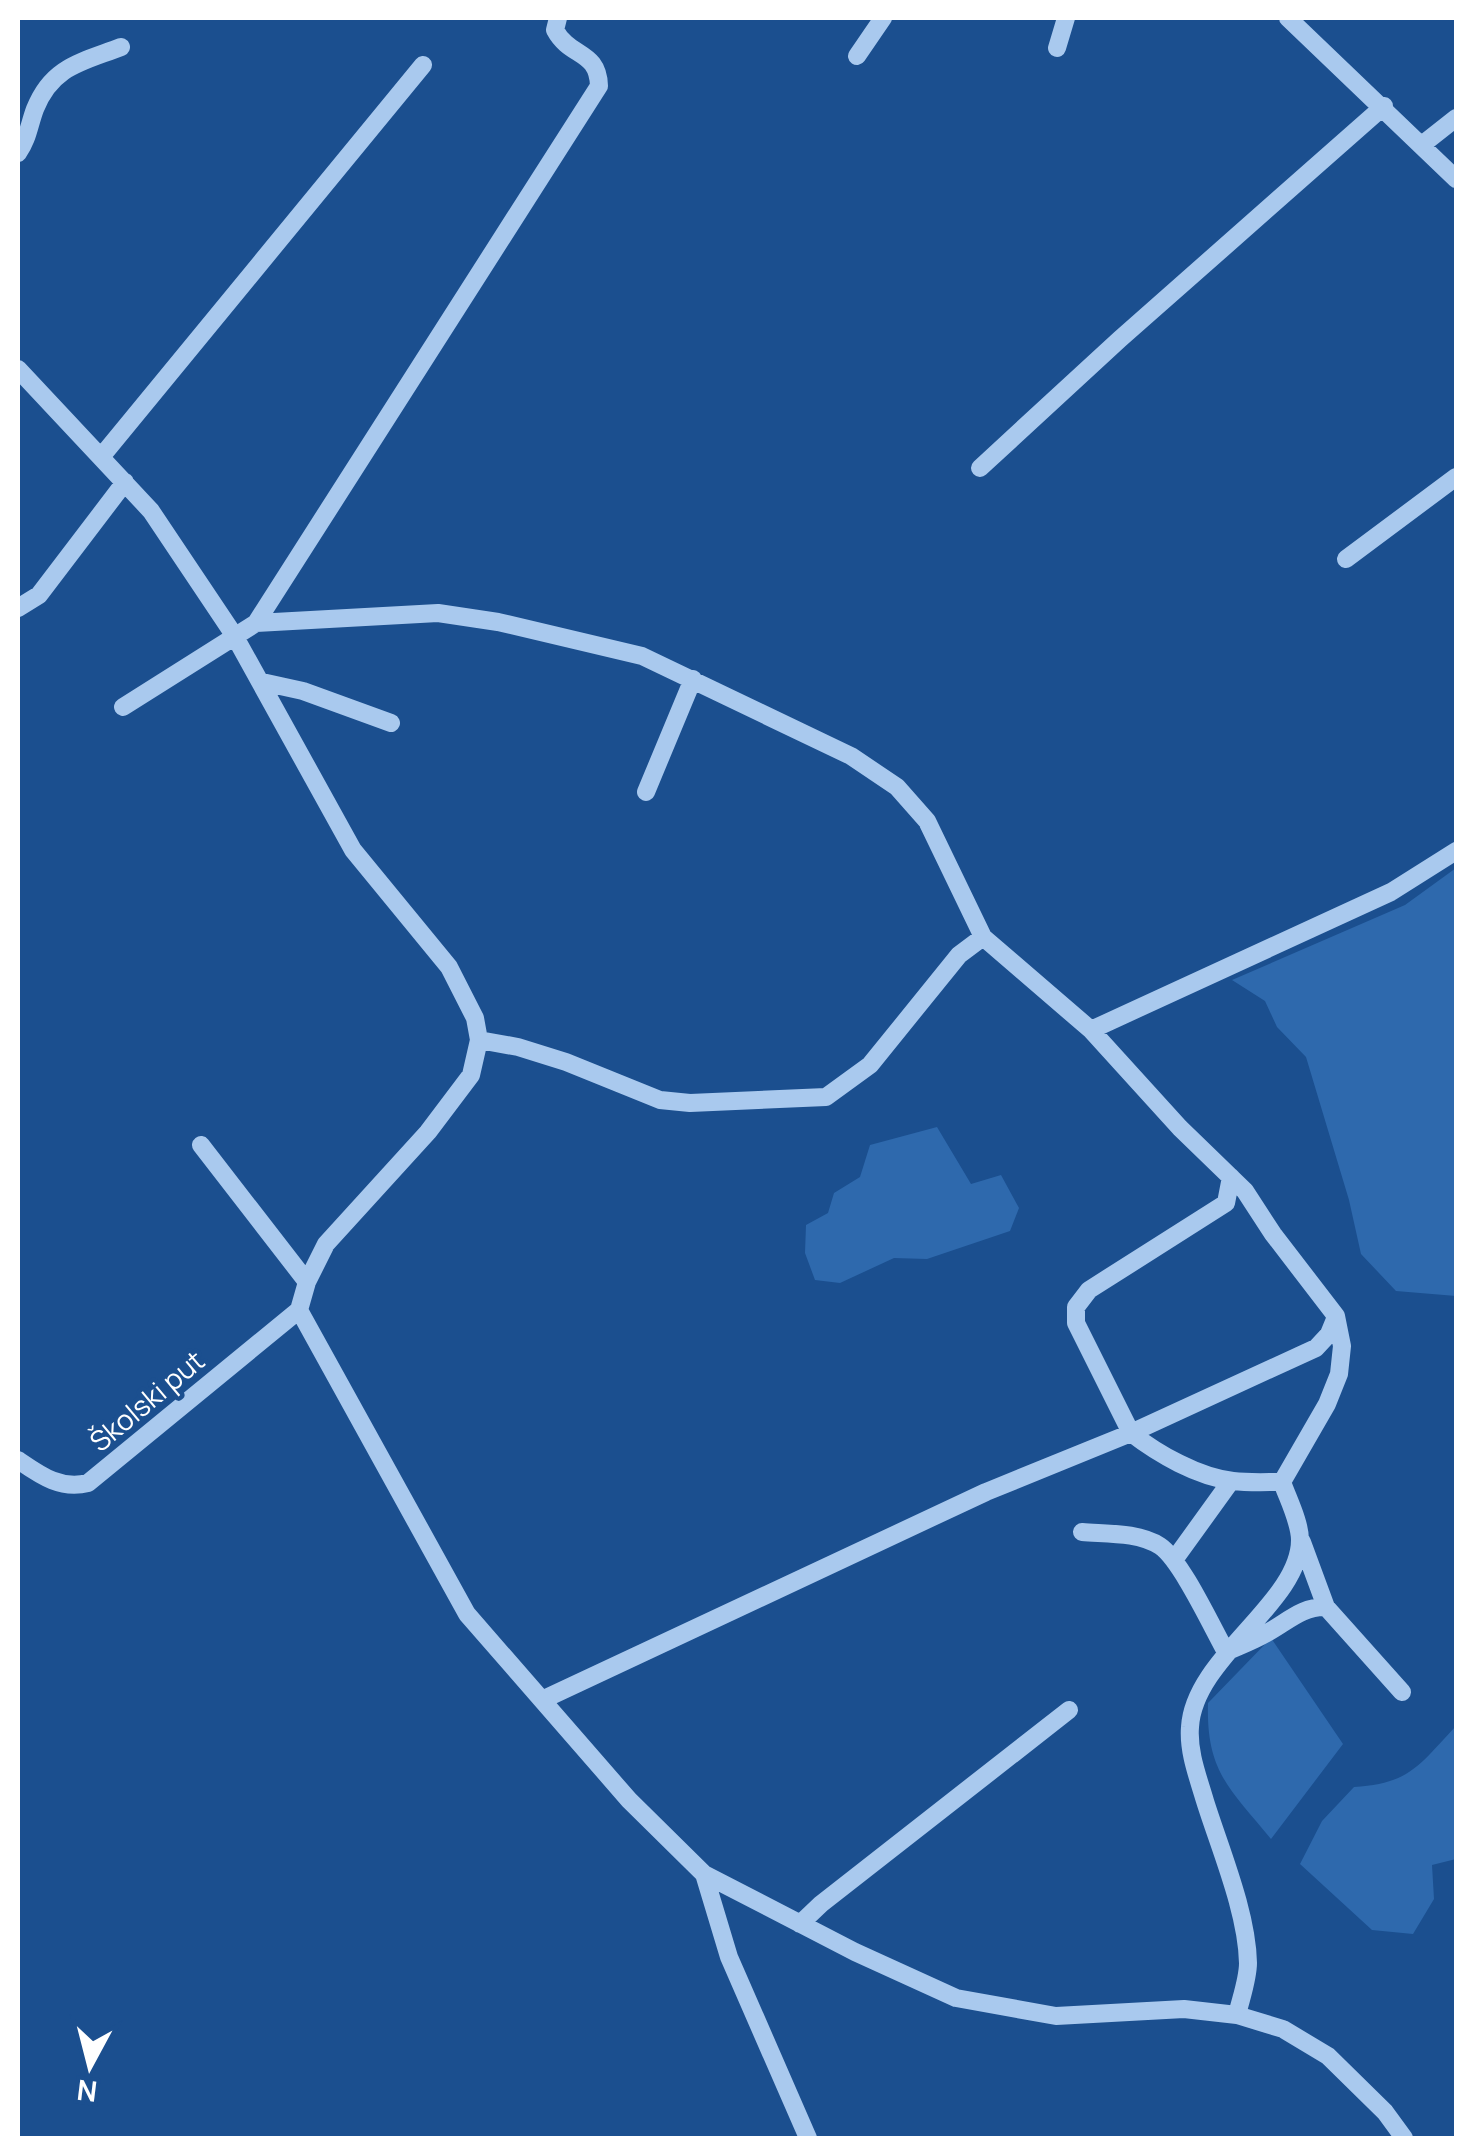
<svg xmlns="http://www.w3.org/2000/svg" width="1474" height="2156" viewBox="0 0 1474 2156" font-family="Manrope,sans-serif">
<style>
.green{fill:#2e69ad}
.lines{fill:none;stroke-linecap:round;stroke-linejoin:round}
.minor{stroke:#a9c9ee;stroke-width:18}
.labels{text-anchor:middle;stroke-width:9;stroke-linejoin:round;paint-order:stroke}
.street-label{font-size:28px;fill:#fff;stroke:#1b4f8f}
</style>
<rect width="100%" height="100%" fill="#1b4f8f"/>
<path class="green" d="M1456 868V1296L1396 1291 1361 1254 1349 1200 1306 1057 1277 1027 1265 1001 1232 980 1405 905Z
M937 1127 971 1184 1001 1175 1019 1208 1010 1231 927 1259 894 1258 840 1283 815 1280 805 1253 806 1225 828 1213 834 1193 860 1177 870 1145Z
M1271 1638 1343 1744 1271 1839C1230 1789 1206 1772 1208 1703Z
M1456 1726V1859L1432 1865 1434 1899 1413 1934 1372 1930 1300 1864 1322 1821 1354 1787C1410 1784 1420 1764 1456 1726Z"/>
<g class="lines">
<path class="minor" d="M1288 18 1456 179
M1057 48 1066 18
M857 56 883 18
M1423 144 1456 118
M18 153C28 139 29 125 35 109 52 66 82 62 121 47
M18 369 151 511 234 635 353 850 449 967 475 1018 479 1040 471 1075 428 1132 326 1244 307 1282 299 1310 467 1614 629 1800 704 1874 855 1952 956 1998 1056 2016 1184 2009 1237 2015 1283 2029 1328 2056 1385 2112 1404 2138
M101 457 423 65
M980 468 1120 339 1384 106
M1346 559 1456 477
M18 608 39 595 125 482
M256 623 599 86C598 50 570 58 555 30L558 18
M262 682 303 691 391 723
M123 707 256 623 438 613 498 622 642 656 851 756 897 787 927 821 983 937 1091 1030 1391 892 1456 851
M646 792 693 679
M1091 1030 1180 1128 1245 1191 1273 1234 1336 1316 1342 1346 1339 1374 1327 1404 1282 1482C1288 1499 1300 1522 1300 1540 1300 1603 1194 1657 1190 1727 1188 1752 1198 1777 1205 1801 1220 1849 1247 1912 1248 1963 1248 1979 1241 1998 1237 2015
M479 1040 518 1047 566 1062 660 1100 690 1103 826 1097 870 1065 959 955 983 937
M201 1145 307 1282
M1231 1177 1226 1203 1089 1290 1076 1307V1323L1131 1433C1158 1454 1198 1477 1233 1481 1249 1483 1266 1482 1282 1482
M18 1460C40 1475 60 1490 88 1483L299 1310
M1082 1532C1107 1534 1138 1532 1160 1546 1181 1560 1212 1627 1226 1652 1239 1646 1253 1641 1265 1634 1286 1623 1302 1606 1326 1607L1402 1692
M1302 1542 1326 1607
M1174 1560 1231 1481
M542 1700 986 1492 1131 1433 1316 1348 1329 1334 1336 1317
M704 1874 729 1957 808 2138
M800 1924 821 1904 1069 1710"/>
</g>
<g class="labels">
<g class="street-label">
<text transform="translate(147 1401) rotate(-40)" y="10">Školski put</text>
</g>
</g>
<rect width="1474" height="2156" fill="none" stroke="#ffffff" stroke-width="40"/>
<g transform="translate(90 2066) rotate(187)" stroke="#1b4f8f" stroke-width="8" paint-order="stroke">
<path d="M0-8L18 38L0 25L-18 38Z" fill="#ffffff"/>
<text y="-15" font-size="28" font-weight="bold" text-anchor="middle" fill="#ffffff">N</text>
</g>
</svg>
